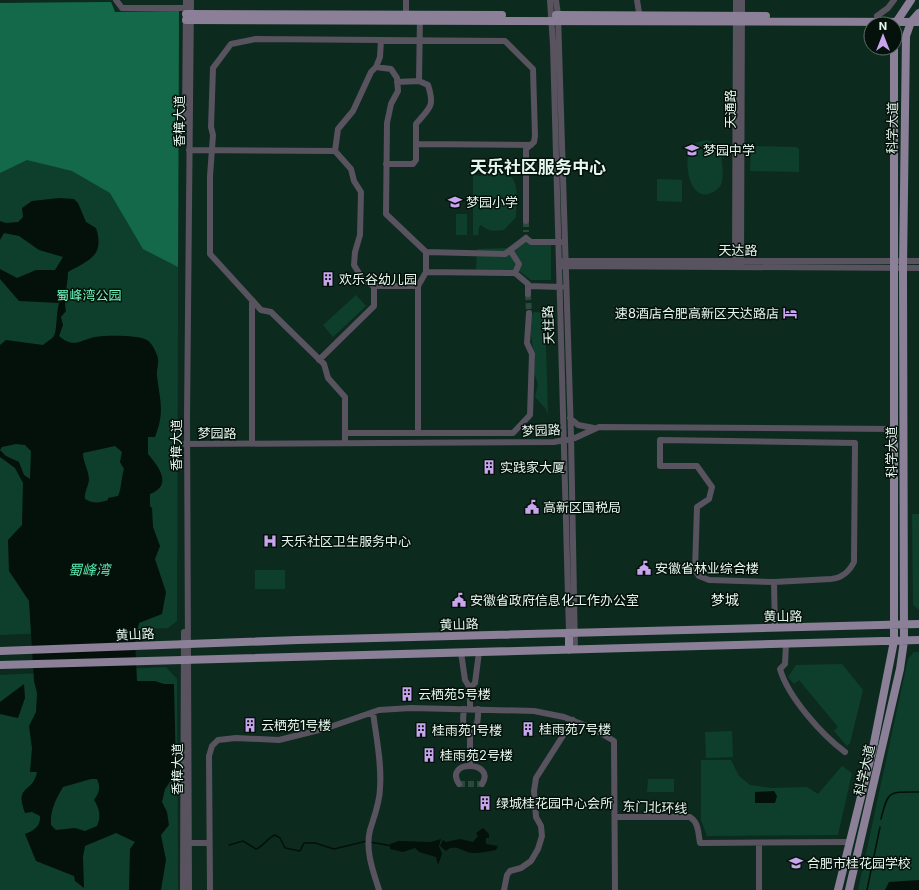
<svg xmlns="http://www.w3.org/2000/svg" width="919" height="890" viewBox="0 0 919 890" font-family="Inter,'Noto Sans SC',sans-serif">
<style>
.green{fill:#0e3f2c}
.forest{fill:#14694a}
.water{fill:#04100a;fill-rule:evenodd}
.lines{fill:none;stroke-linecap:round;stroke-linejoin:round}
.stream{stroke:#04100a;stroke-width:1.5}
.minor-tunnel{stroke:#2c493d;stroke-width:6;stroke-dasharray:6 3;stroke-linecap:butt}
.minor{stroke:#58535e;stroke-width:6}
.major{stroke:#8b8098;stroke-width:8}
.labels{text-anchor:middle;stroke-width:3;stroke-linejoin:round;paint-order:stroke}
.street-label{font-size:13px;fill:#e4f6ed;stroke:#05110b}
.poi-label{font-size:13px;fill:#e4f6ed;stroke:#05110b;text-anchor:start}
.park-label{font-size:13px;fill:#70f9bf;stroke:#05110b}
.water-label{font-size:14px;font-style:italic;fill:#5ae5ac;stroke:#05110b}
.neighbourhood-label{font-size:14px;fill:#e4f6ed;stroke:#05110b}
.district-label{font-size:17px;font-weight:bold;fill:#e4f6ed;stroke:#05110b}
</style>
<rect width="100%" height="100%" fill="#0c2b1e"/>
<path class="green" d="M111 2 115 12 179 11 177 621 168 628 0 635V3Z
M707 140 713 142 721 150C721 160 724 172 722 182 721 186 718 189 715 191 688 208 682 156 692 145 696 142 702 141 707 140Z
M751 146 796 147 799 149V172L750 171Z
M489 171C523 171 516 191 516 217L504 230C495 231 489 232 481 225L479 227 478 235H473V175L480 176Z
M657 179 682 180V202L657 201Z
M456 214H467V235H456Z
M517 241H545L551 243V280H531L519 271H476L477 249 507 248Z
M356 295 366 306 333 337 323 325Z
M534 312 545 313 548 415 546 409 535 397 538 384 534 373 535 361 531 335V316Z
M912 514H919V610L913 605Z
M255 570H285V589H255Z
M914 652H919V890H858L908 659Z
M842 664 863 690 850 743 847 746 834 731 838 727 799 680 794 684 788 677 796 665Z
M166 667 177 679 178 890H0V675Z
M732 731 733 757 706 758 705 732Z
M701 760H731L739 776 750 785 772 788 807 787 818 794 842 766 852 773 838 835 707 836 701 820Z
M648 779H674V792H647Z"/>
<path class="forest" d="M111 2 115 12 179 11 178 267 143 249 110 193 72 171 27 160 0 173V3Z"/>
<path class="water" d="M59 198 74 199 78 203 86 222 96 228C105 256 89 260 68 272 68 284 63 300 66 311L61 317 63 325 59 336C74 349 80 340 95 337 105 335 139 335 147 340 152 343 155 350 157 355 160 362 156 370 157 376 160 402 165 411 155 437H148V454C159 467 173 485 150 494V506L152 508 153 527 160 546 155 559 166 592 162 614 139 623 135 642 137 681H155L164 684H174L176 773 165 789 162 802 167 812 169 825 161 835 166 860 161 890H129L130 849 135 842 116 833 85 846 83 857 84 888 75 881 74 876 36 861 25 834C34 831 41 826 40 816L32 812 25 813C14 784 33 794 37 772H30L32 748 29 726 36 712 37 693 34 681 29 601 9 571 8 540 22 525 23 483 15 468 0 457V345L6 340 43 345C46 342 52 339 54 336 57 330 56 313 59 303L19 301 0 279V269L17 278 36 270H55L63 257 39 250 19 236 4 233 0 240V221L6 223 18 222 23 217 22 208 32 201ZM16 444 25 445 31 451 30 479 24 475 19 462 6 456 0 450 2 447ZM115 446 122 452 120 462 124 469C121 478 122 487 118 496L108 498V500C100 503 93 504 85 499 84 493 88 487 89 480 89 470 83 463 83 453ZM91 779H97C101 788 99 793 94 800 100 809 101 817 97 826L85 831 75 828 56 830 51 825C50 810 56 799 63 787Z
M24 684 25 698 18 718 0 714V702Z
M774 791 777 796 775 803H755V792Z
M483 828 489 834V838H486V844L498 846 496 850C489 851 481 853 473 853 464 853 454 842 446 851L440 846 443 840 446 842 460 839 473 842 478 836 476 833Z
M441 839 439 846 442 854 438 865 436 857 419 852 415 848 403 852 390 849V844L399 841 431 842Z
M919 880V890H885L889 882Z"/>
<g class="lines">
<path class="stream" d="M881 819C888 789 890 792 919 792
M370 842 392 846
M229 845 243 841 256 849C263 847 267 838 275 835L280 838 285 848 300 851 304 843H315L334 849 367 841
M867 890 880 827"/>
<path class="minor-tunnel" d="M526 221V232
M528 294 529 313
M459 784H482"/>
<path class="minor" d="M116 0 122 8H189
M406 0V17
M550 0 553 45 569 633
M556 0 558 15 571 435 575 650
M637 0 640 19
M877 16 888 8 894 0
M376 67 380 57 381 40
M419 81 420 16
M185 122 186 0
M416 144 531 145
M189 150 335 151 351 169 354 181 361 192 360 235 355 252 354 265 363 280 374 286H418L426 272V252L386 214 387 123 391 104 398 91 397 78 391 69 376 67 371 72 353 111 338 129 335 151
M386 164H413L416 160V124C430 107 435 107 428 85L419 81 397 82
M526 238 531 242H561
M510 250 519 264 515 273
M426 252 505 254 526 238
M563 261H919
M741 263 742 0
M735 264 736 0
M562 266 919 268
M426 272 515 273 528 284V294
M418 286V433
M528 286 561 287
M252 300V444
M319 360 374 306V286
M570 418 578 425 594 428
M345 433H513L530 415 532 354 527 343 529 313
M660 440 855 443 854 562C849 572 842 578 831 579L774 582 709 580 699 576 695 570 697 507 709 499 712 487 697 466H660Z
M345 443V397L328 378 324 364 271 312 261 310 210 254V176L213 135 211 127 213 68 231 44 256 39 505 41 533 69 535 136 534 142 526 149V221
M185 444 554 442 575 438 599 427 895 429
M774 582 775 628
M786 644 785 664 780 669C788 697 822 735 845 752
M461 652 465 680 470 688
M464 709C463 718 461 726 470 731
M470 709V688L475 683 479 652
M373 712C376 737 382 763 380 788 380 802 374 817 370 830 365 850 373 871 379 890
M470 731C479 725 478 719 478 709
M470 765V731
M459 784C443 759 497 761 482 784
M615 817H690C699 823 698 833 700 843L850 842
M185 843H209
M759 843V890
M183 890 184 632
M189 890 187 418 191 0
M210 890 209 756 212 746 218 740 236 738 279 740 327 728 379 710 411 708 534 711 564 717 594 729 614 741 615 890
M504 890 507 875 510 871 521 868 531 861 538 849 542 836 541 826 536 817 534 791 536 778 573 720"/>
<path class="major" d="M186 14 502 15
M556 15 766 16
M186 20 919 22
M895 24 911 0
M569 650V633
M0 651 298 640 919 624
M0 665 919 640
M838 890 873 748 894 641V48
M849 890 900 669 904 641 903 268 906 36 911 22 919 13"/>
</g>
<defs>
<symbol id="school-bare" viewBox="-9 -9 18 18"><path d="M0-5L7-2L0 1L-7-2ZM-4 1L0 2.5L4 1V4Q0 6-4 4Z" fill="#c9a5ee" stroke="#05110b" stroke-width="2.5" paint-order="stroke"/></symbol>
<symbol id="building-bare" viewBox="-9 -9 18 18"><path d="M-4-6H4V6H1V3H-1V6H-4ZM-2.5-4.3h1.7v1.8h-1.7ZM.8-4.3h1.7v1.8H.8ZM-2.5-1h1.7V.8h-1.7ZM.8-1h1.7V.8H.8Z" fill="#c9a5ee" stroke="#05110b" stroke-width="2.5" paint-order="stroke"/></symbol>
<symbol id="hotel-bare" viewBox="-9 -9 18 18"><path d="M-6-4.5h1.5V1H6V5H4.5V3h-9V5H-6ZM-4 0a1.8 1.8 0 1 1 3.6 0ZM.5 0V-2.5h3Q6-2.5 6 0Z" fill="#c9a5ee" stroke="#05110b" stroke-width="2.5" paint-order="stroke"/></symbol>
<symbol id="civic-bare" viewBox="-9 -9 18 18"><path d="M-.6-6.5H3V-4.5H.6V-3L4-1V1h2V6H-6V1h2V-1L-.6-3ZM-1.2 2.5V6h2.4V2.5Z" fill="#c9a5ee" stroke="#05110b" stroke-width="2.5" paint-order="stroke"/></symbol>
<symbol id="hospital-bare" viewBox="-9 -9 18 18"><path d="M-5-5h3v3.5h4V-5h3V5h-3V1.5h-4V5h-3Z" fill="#c9a5ee" stroke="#05110b" stroke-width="2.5" paint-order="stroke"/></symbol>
</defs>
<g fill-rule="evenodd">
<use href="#school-bare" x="682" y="140" width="20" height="20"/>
<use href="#school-bare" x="445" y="192" width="20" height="20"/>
<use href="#building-bare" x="318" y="269" width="20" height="20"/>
<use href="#hotel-bare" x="780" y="303" width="20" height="20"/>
<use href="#building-bare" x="479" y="457" width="20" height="20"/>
<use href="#civic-bare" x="522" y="497" width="20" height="20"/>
<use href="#hospital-bare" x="260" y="531" width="20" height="20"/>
<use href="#civic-bare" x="634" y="558" width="20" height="20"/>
<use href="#civic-bare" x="449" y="590" width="20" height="20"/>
<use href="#building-bare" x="397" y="684" width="20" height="20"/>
<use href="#building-bare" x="240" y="715" width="20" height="20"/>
<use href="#building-bare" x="518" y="719" width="20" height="20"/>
<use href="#building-bare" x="411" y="720" width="20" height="20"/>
<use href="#building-bare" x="419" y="745" width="20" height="20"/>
<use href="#building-bare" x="475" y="793" width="20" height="20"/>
<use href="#school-bare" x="786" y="853" width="20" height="20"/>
</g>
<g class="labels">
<g class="street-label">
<text transform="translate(730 109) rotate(-90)" y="5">天通路</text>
<text transform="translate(179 121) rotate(-90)" y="5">香樟大道</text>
<text transform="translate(892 128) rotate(-89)" y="5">科学大道</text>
<text x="738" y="255">天达路</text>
<text transform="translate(548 325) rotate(-92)" y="5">天柱路</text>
<text transform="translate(541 430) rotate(-2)" y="5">梦园路</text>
<text x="217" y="438">梦园路</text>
<text transform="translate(176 445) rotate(-90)" y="5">香樟大道</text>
<text transform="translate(891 452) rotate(-90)" y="5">科学大道</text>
<text transform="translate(783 616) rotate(-1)" y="5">黄山路</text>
<text transform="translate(459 624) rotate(-2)" y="5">黄山路</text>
<text transform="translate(135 634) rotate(-3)" y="5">黄山路</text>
<text transform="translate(177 769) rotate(-90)" y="5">香樟大道</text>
<text transform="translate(864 770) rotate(-77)" y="5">科学大道</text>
<text transform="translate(655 807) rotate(2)" y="5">东门北环线</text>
</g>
<g class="poi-label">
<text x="703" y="155">梦园中学</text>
<text x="466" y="207">梦园小学</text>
<text x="339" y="284">欢乐谷幼儿园</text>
<text x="779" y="318" text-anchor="end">速8酒店合肥高新区天达路店</text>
<text x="500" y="472">实践家大厦</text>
<text x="543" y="512">高新区国税局</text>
<text x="281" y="546">天乐社区卫生服务中心</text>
<text x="655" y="573">安徽省林业综合楼</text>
<text x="470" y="605">安徽省政府信息化工作办公室</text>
<text x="418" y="699">云栖苑5号楼</text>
<text x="261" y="730">云栖苑1号楼</text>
<text x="539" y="734">桂雨苑7号楼</text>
<text x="432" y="735">桂雨苑1号楼</text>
<text x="440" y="760">桂雨苑2号楼</text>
<text x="496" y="808">绿城桂花园中心会所</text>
<text x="807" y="868">合肥市桂花园学校</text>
</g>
<g class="park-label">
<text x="89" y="300">蜀峰湾公园</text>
</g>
<g class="water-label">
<text x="89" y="575">蜀峰湾</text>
</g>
<g class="neighbourhood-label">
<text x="725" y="605">梦城</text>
</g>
<g class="district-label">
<text x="538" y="173">天乐社区服务中心</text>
</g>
</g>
<g transform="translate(883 36)"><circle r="19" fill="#05110b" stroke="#5e6d65"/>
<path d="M0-3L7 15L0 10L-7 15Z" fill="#c9a5ee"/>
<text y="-6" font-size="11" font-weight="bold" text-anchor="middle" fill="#e4f6ed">N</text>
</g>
</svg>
